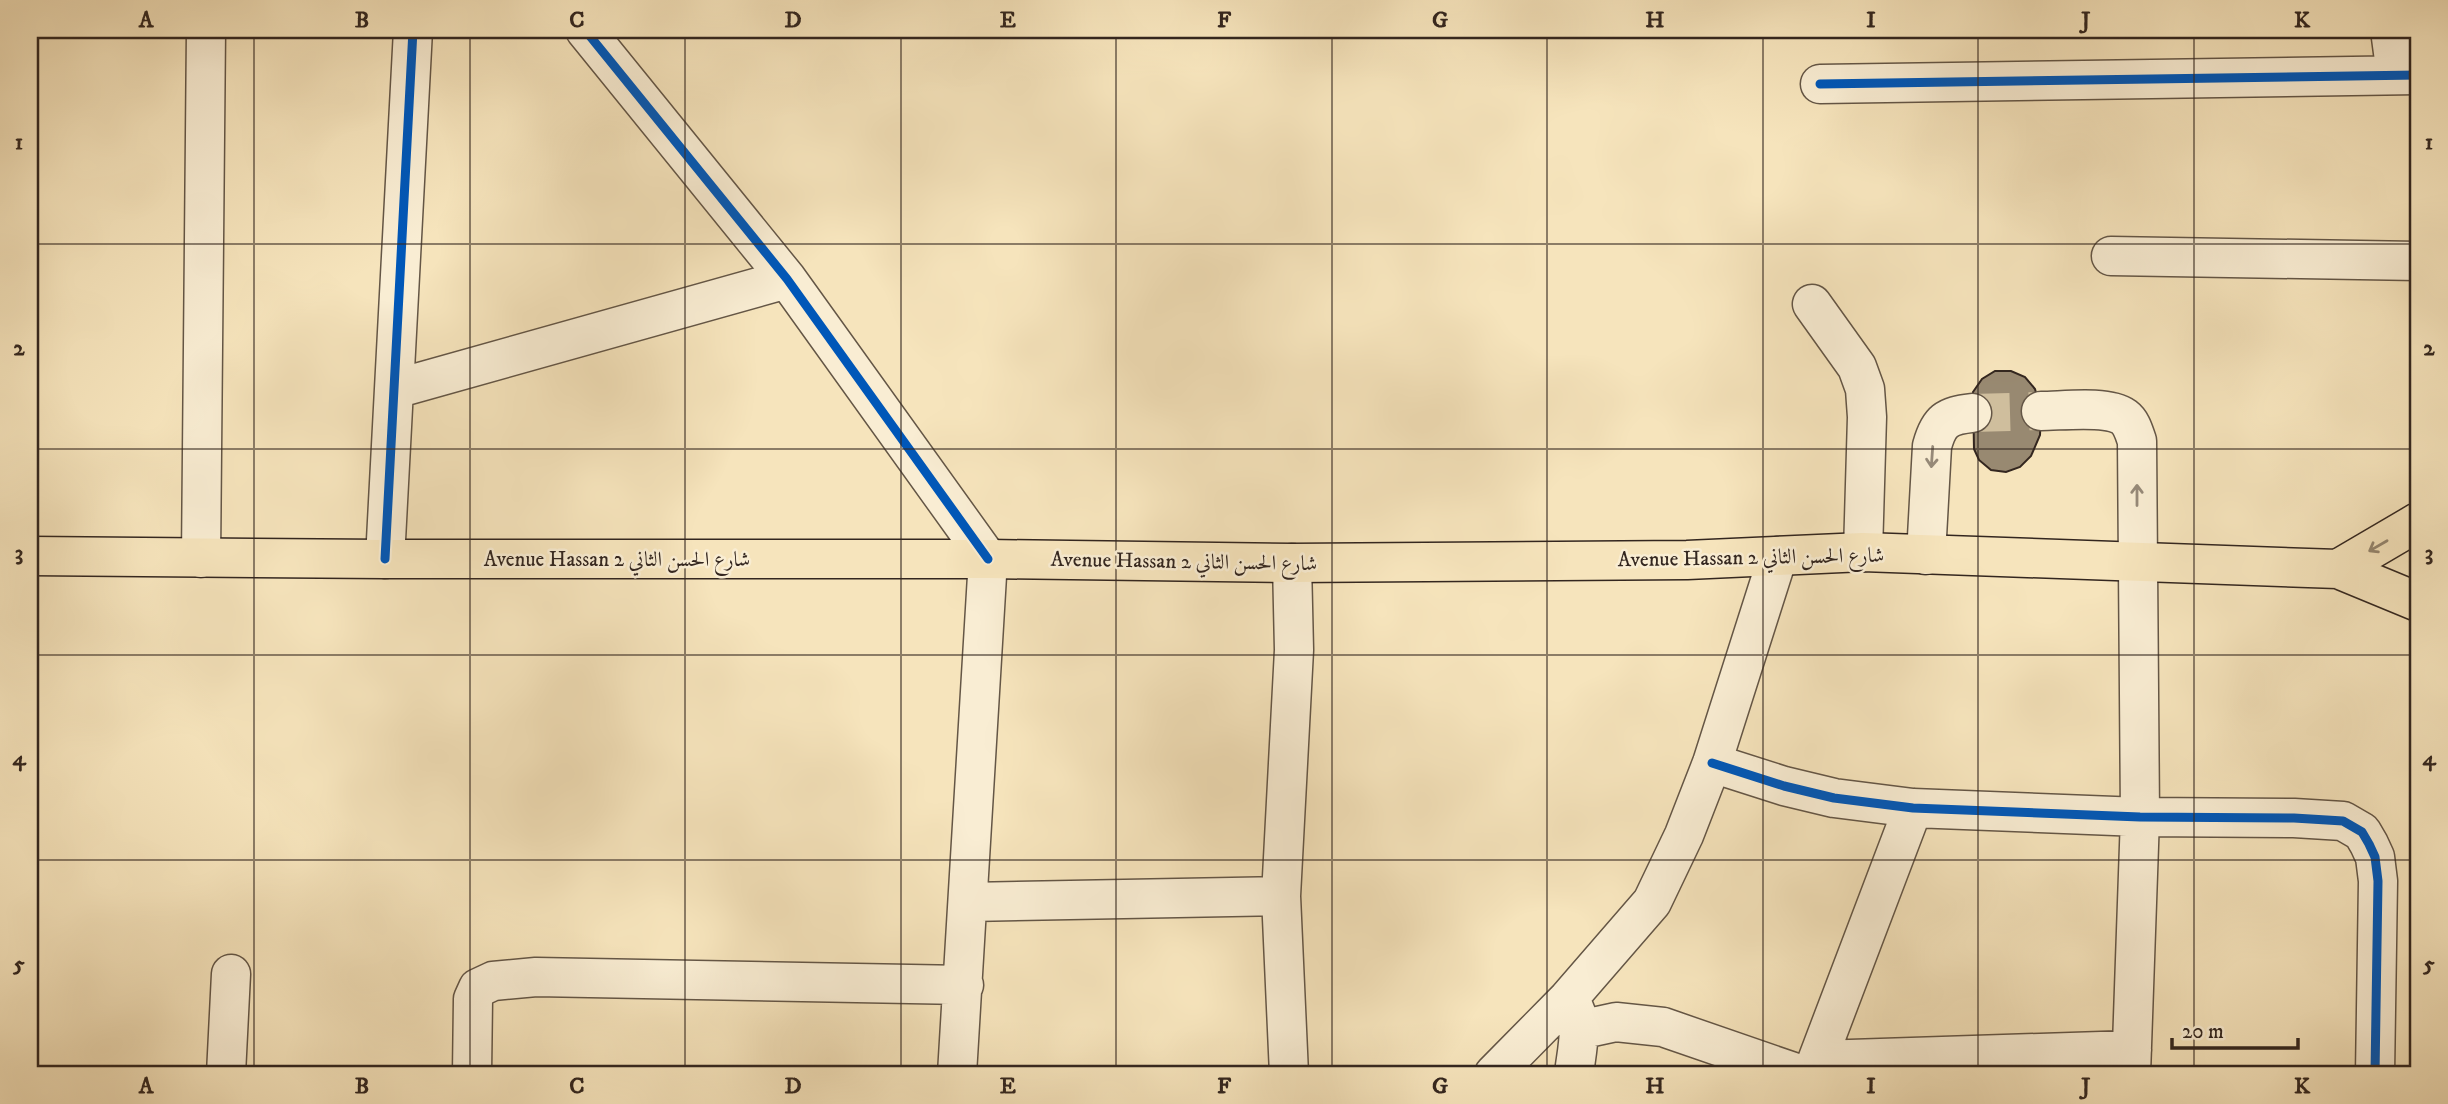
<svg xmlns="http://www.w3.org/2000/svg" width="2448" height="1104" viewBox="0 0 2448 1104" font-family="'IM FELL DW Pica',Amiri,serif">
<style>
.building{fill:#988971;stroke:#33261f;stroke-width:2}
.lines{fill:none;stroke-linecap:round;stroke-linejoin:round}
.minor-tunnel{stroke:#cfbe9d;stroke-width:38;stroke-dasharray:38 19;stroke-linecap:butt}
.minor-casing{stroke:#645646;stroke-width:41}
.major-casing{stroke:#33261f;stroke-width:41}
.minor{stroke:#f9edd3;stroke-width:38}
.major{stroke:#f6e4bc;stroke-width:38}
.cycleway-casing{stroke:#f9edd3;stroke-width:13}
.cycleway{stroke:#0057b8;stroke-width:9}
.oneway{stroke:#968a79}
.oneway2{stroke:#94856e}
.grid{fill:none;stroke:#33261f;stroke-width:2;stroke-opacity:0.55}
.labels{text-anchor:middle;stroke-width:5;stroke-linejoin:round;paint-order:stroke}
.street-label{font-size:21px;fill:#33261f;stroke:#f9edd3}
.neatline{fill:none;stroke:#33261f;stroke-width:2.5}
.grid-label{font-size:23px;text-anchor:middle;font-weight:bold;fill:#33261f}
</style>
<rect width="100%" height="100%" fill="#f6e4bc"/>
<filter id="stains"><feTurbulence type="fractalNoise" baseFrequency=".00286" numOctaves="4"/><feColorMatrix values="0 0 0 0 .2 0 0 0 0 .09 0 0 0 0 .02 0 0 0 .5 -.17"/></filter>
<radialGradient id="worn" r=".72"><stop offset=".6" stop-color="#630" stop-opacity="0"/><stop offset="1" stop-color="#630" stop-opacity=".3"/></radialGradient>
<path class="building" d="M1995 371H2011L2025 377 2035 389 2041 411 2040 435 2031 456 2020 467 2006 472 1991 470 1979 460 1974 449 1973 392 1982 379Z"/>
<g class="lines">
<path class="minor-tunnel" d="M1972 413 2041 411"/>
<defs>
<path id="minor" d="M585 30 787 279 988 559 957 1074
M2390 30 2396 75
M1820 84 2418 75
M2111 256 2418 261
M1812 304 1857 367 1865 389 1867 417 1863 552
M395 389 787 279
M2041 411C2062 411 2107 405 2124 417 2132 423 2134 433 2137 441L2140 817 2131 1074
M1926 555 1932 446C1939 421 1946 416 1972 413
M201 558 206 30
M385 559 413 30
M1712 763 1784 786 1834 798 1913 808 2140 817 2294 818 2343 821 2362 832 2369 844 2375 857 2378 881 2375 1074
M969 902 1281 896
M1573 1006C1584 1025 1576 1054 1574 1074
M1579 1030 1616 1022 1663 1027 1799 1074
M1819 1060 2132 1050
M226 1074 231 974
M472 1074 473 999 478 988 493 981 536 977 964 985
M1289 1074 1281 896 1294 650 1292 563
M1494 1074 1568 999 1652 902 1684 835 1712 763 1778 556
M1812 1074 1913 808"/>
<path id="major" d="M30 556 385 559H988L1292 563 1687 560 1863 552 2338 569 2418 602
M2338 569 2418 522"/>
</defs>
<use href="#minor" class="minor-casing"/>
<use href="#major" class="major-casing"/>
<use href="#minor" class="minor"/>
<use href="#major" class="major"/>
<defs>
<path id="cycleway" d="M585 30 787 279 988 559
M1820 84 2418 75
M385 559 413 30
M1712 763 1784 786 1834 798 1913 808 2140 817 2294 818 2343 821 2362 832 2369 844 2375 857 2378 881 2375 1074"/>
</defs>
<use href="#cycleway" class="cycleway-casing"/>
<use href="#cycleway" class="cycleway"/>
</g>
<defs><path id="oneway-shaft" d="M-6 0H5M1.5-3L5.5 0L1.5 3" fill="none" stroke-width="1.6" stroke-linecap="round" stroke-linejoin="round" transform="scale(1.75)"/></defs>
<g class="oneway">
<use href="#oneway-shaft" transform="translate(1932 457) rotate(94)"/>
<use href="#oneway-shaft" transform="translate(2137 495) rotate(-90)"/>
</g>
<use class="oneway2" href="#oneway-shaft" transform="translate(2378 546) rotate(150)"/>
<path class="grid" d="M254 30V1074M470 30V1074M685 30V1074M901 30V1074M1116 30V1074M1332 30V1074M1547 30V1074M1763 30V1074M1978 30V1074M2194 30V1074M30 244H2418M30 449H2418M30 655H2418M30 860H2418"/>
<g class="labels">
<g class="street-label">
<text transform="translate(1751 557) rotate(-1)" y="7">Avenue Hassan 2 شارع الحسن الثاني</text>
<text x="617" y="566">Avenue Hassan 2 شارع الحسن الثاني</text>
<text transform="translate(1184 561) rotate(1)" y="7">Avenue Hassan 2 شارع الحسن الثاني</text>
</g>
</g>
<rect width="2448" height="1104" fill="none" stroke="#f6e4bc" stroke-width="77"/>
<path d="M2172 1038v10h126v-10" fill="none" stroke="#33261f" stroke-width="3.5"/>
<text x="2182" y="1038" font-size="21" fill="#33261f" stroke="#f9edd3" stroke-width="5" paint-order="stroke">20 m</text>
<rect x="38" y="38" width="2372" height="1028" class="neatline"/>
<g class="grid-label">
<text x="146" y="27">A</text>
<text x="362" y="27">B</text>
<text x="577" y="27">C</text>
<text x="793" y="27">D</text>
<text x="1008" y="27">E</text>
<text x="1224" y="27">F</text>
<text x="1440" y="27">G</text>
<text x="1655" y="27">H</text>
<text x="1871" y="27">I</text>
<text x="2086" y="27">J</text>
<text x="2302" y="27">K</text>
<text x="19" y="149">1</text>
<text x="2429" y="149">1</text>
<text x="19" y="355">2</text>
<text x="2429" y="355">2</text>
<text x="19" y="560">3</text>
<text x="2429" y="560">3</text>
<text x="19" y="765">4</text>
<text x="2429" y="765">4</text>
<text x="19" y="971">5</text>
<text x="2429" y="971">5</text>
<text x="146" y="1093">A</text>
<text x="362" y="1093">B</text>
<text x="577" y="1093">C</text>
<text x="793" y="1093">D</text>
<text x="1008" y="1093">E</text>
<text x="1224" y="1093">F</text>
<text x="1440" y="1093">G</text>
<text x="1655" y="1093">H</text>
<text x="1871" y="1093">I</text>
<text x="2086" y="1093">J</text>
<text x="2302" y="1093">K</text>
</g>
<rect width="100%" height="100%" filter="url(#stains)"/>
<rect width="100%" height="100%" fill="url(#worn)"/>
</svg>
